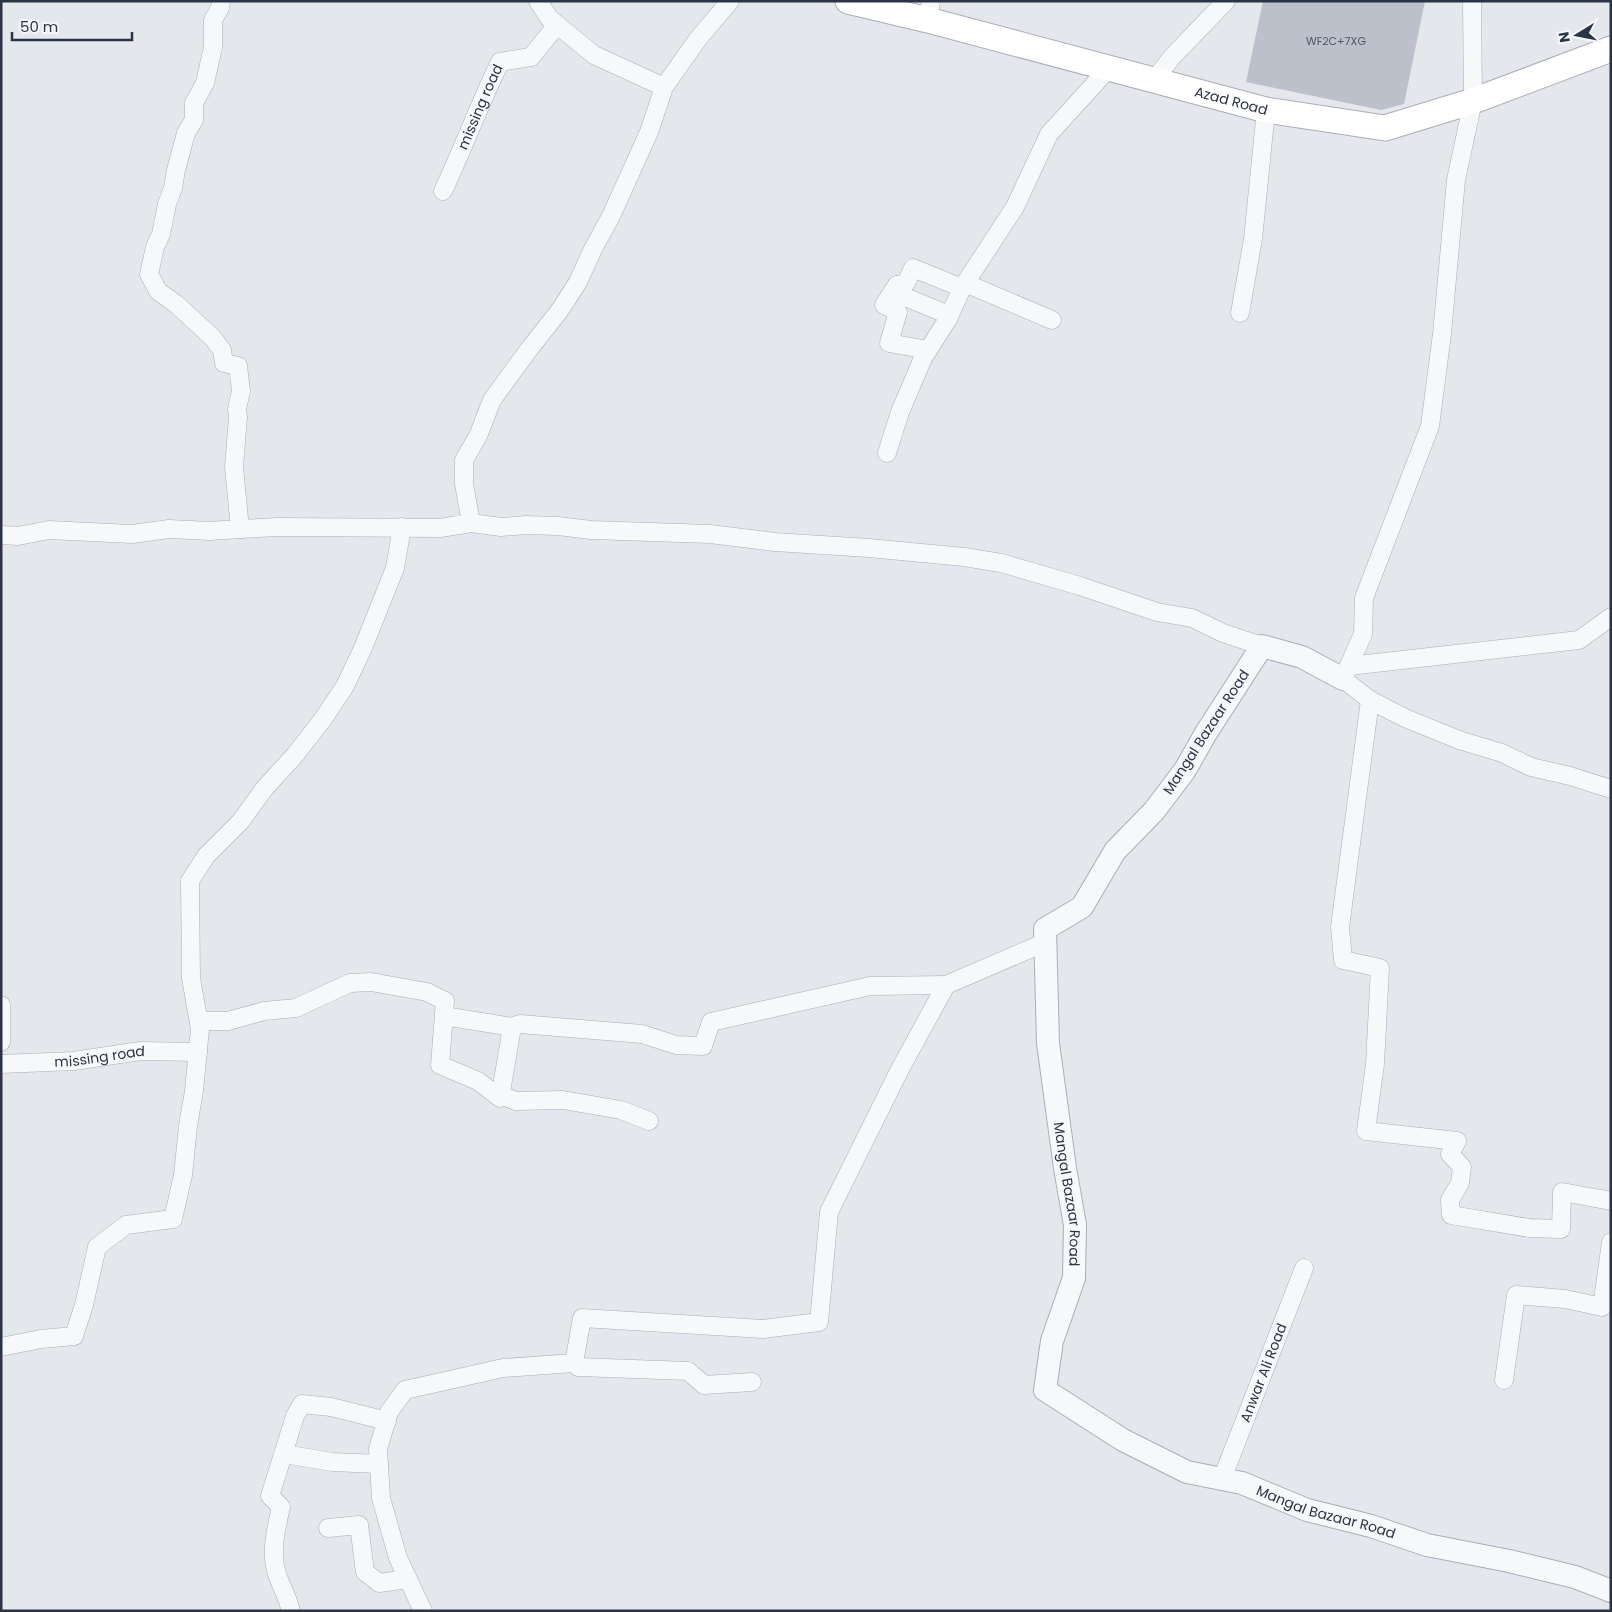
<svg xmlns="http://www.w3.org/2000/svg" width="1612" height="1612" viewBox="0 0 1612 1612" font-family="Poppins,sans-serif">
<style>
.building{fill:#bbc0ca}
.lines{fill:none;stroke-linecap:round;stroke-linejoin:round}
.minor-casing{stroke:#a9aeb7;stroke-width:19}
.tertiary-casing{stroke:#a9aeb7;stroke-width:24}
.secondary-casing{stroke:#a9aeb7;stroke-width:27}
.minor{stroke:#f7f8fa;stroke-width:18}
.tertiary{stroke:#f7f8fa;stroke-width:22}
.secondary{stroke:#fff;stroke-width:25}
.labels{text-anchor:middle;stroke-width:4.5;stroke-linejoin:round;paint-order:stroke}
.number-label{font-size:11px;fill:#4f5766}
.street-label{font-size:14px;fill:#2b3445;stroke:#f4f6f9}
</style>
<rect width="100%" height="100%" fill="#e4e7ec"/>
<path class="building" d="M1263 1H1425L1404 104 1381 110 1246 82Z"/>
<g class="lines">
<defs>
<g id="minor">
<path d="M538 1 549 18 594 55 664 87"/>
<path d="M1472 1 1473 101 1456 180 1442 334 1430 426 1364 598 1363 634 1343 679 1370 700 1405 718 1459 740 1502 753 1531 767 1570 776 1611 789"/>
<path d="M928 20 931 1"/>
<path d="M1154 80 1172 57 1226 1"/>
<path id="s1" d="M443 191C463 149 479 105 500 62L531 57 557 25"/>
<path d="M965 283 1052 320"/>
<path d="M897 285 905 297 949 315"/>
<path d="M1240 313 1253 239 1266 110"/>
<path d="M928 350 889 343 898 312 884 305 897 285 906 283 913 268 962 288"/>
<path d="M887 453 900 412 923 358 948 319 962 288 1015 207 1049 134 1109 68"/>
<path d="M471 523 501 527 526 525 558 526 591 530 710 534 775 542 869 548 964 557 1001 563 1080 586 1157 612 1192 618 1223 633 1262 646"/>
<path d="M240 529 278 527 440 528 471 523 464 484V460L478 436 492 400 530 348 560 310 578 282 593 249 611 216 649 132 664 87 698 39 730 1"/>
<path d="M1 535 18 536 49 530 132 534 169 529 210 531 240 529 234 467 238 417 237 409 241 391 238 366 224 363 222 350 212 337 176 304 158 291 149 274 155 247 161 234 167 204 173 188 176 170 186 133 194 120V103L205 83 213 47V20L220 8 221 1"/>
<path d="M1349 666 1579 640 1611 617"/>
<path d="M1370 700 1340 927 1343 960 1380 968 1375 1064 1366 1131 1457 1141 1450 1154 1462 1167 1460 1183 1450 1200 1451 1215 1529 1228 1561 1229 1562 1192 1611 1201"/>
<path d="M1 1005V1042"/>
<path d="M199 1021H228L264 1011 296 1008 350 983 371 982 427 992 445 1001 440 1065 478 1081 500 1098 512 1027 444 1016"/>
<path d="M512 1027 520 1024 642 1034 676 1045 703 1046 711 1022 870 986 946 985"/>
<path id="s2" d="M1 1064 74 1061 140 1051 198 1052"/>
<path d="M500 1095 516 1101 563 1100 621 1110 649 1121"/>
<path d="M1 1347 41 1339 74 1336 84 1305 97 1247 126 1225 173 1219 183 1175 188 1126 194 1091 200 1029 191 978 190 881 206 856 241 821 264 789 295 755 323 719 345 686 363 648 395 568 402 527"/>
<path d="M574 1363 578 1367 688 1371 704 1385 752 1382"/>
<path d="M1504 1380 1516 1295 1565 1299 1602 1307 1611 1242"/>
<path d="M284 1454 332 1462 379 1464"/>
<path id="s3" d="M1222 1479 1304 1268"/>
<path d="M328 1528 359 1525 365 1572 379 1583 408 1579"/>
<path d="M291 1611C288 1598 281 1586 277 1574 270 1552 276 1529 281 1507L270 1496 295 1416 302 1404 331 1407 387 1421"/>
<path d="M423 1611 398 1558 381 1498 378 1449 389 1412 405 1390 503 1368 574 1363 582 1318 763 1329 819 1322 829 1212 899 1071 946 985 1046 942"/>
</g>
<g id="tertiary">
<path id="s4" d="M1343 679 1302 657 1262 646 1206 733 1185 770 1154 811 1115 851 1082 907 1045 929 1048 1043 1065 1168 1075 1225 1074 1278 1052 1341 1045 1390 1123 1440 1187 1472 1242 1483 1307 1510 1371 1526 1427 1545 1509 1561 1575 1577 1611 1591"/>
</g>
<g id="secondary">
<path id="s5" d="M848 1 928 20 1266 110 1385 128 1473 101 1611 49"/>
</g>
</defs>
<use href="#minor" class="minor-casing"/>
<use href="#tertiary" class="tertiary-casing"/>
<use href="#secondary" class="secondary-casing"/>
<use href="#minor" class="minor"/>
<use href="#tertiary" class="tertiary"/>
<use href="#secondary" class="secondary"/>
</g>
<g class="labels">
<g class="number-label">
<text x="1336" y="45">WF2C+7XG</text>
</g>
<g class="street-label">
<text dy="5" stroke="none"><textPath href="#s5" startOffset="396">Azad Road</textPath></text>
<text dy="5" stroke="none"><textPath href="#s1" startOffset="92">missing road</textPath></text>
<text transform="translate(1206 732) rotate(-57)" y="5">Mangal Bazaar Road</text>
<text dy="5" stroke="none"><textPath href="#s2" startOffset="99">missing road</textPath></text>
<text dy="5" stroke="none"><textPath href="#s4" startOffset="716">Mangal Bazaar Road</textPath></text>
<text dy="5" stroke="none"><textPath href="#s3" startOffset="114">Anwar Ali Road</textPath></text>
<text dy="5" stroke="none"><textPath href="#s4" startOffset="1226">Mangal Bazaar Road</textPath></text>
</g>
</g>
<rect width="1612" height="1612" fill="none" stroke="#2b3445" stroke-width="5"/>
<g transform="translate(1577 35) rotate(260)" stroke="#f4f6f9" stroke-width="4" paint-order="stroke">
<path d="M0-4L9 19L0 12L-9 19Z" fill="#2b3445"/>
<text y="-8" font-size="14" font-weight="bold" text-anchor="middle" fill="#2b3445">N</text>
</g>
<path d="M12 32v8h120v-8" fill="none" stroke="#2b3445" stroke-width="2.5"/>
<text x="20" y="32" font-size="15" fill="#2b3445" stroke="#f4f6f9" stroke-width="4" paint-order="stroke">50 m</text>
</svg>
